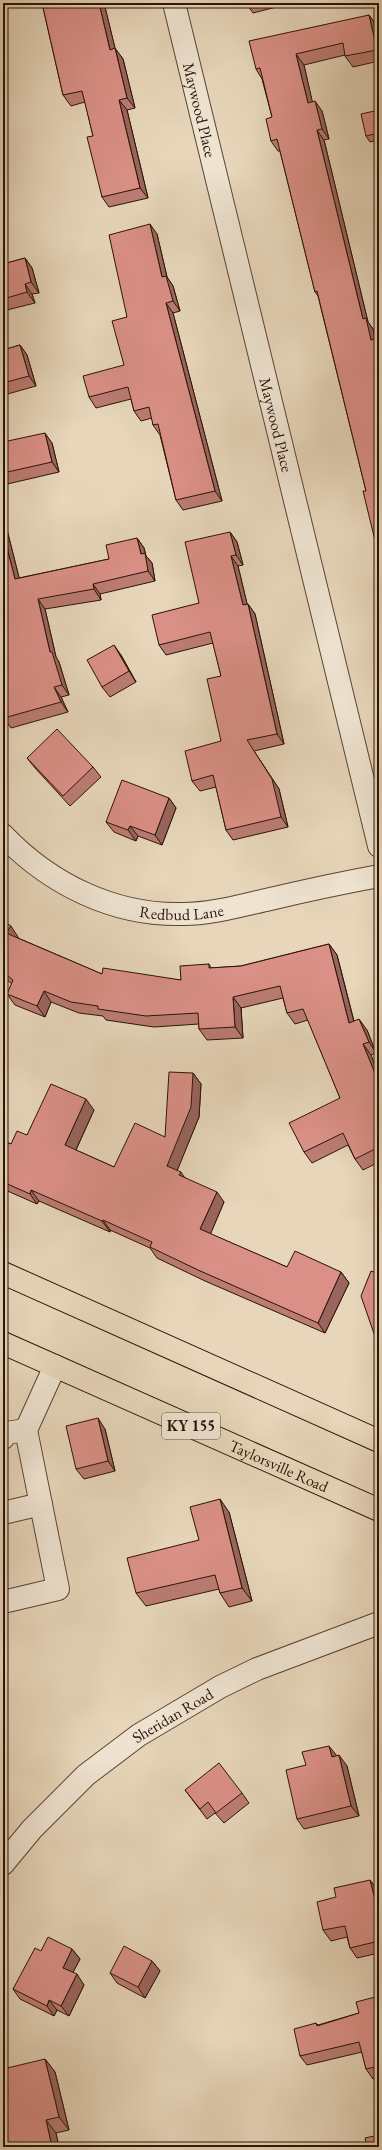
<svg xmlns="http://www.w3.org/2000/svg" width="382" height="2150" viewBox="0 0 382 2150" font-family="'EB Garamond',serif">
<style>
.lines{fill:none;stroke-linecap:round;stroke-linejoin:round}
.minor-casing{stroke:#5a4334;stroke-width:24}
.major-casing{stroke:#2b1207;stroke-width:24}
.minor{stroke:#efe4d2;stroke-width:22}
.major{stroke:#e7d6ba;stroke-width:22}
.wall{fill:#bb7c73;stroke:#2b1207}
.shaded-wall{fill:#99655e;stroke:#2b1207}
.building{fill:#da9086;stroke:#2b1207}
.labels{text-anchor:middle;stroke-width:3;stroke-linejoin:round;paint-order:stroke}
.shield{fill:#efe4d2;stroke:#665144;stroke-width:1}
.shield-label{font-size:15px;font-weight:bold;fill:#2b1207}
.street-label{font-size:16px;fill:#2b1207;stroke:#efe4d2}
</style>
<rect width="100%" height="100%" fill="#e7d6ba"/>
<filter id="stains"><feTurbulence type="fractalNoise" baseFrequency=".005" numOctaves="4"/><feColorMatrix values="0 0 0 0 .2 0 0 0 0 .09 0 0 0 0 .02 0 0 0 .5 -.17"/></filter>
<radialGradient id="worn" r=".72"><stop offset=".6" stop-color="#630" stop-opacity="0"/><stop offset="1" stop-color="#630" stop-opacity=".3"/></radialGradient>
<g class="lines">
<defs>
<g id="minor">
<path id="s1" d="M174 3 379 846"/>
<path id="s2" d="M3 835C50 884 114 916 183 914 211 914 239 906 266 900 304 891 341 883 379 876"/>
<path d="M3 1438 6 1433 26 1430"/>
<path d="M3 1513 41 1504"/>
<path d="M3 1602 58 1589 26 1430 55 1366"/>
<path id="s3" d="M3 1864 32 1829 86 1775 139 1735 220 1687 257 1669 379 1623"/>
</g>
<g id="major">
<path d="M3 1273 379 1441"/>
<path id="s4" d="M3 1343 379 1510"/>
</g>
</defs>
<use href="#minor" class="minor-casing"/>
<use href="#major" class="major-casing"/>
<use href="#minor" class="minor"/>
<use href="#major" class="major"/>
</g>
<path class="wall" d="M42 3H104L115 49 123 59 135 108 127 110 148 198 109 207 102 197 93 136 85 102 71 106 63 95Z
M246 3H287L288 4 253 13Z
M369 15 377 26 379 37V61L353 67 345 56V55L304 65 312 102 322 111 329 139 324 140 368 322 373 329 366 491 318 296 315 292 280 151H278L271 141 272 117 262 79 256 69Z
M379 110V140L370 142 366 136Z
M157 234 167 277 173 286 180 311 173 313 222 501 183 510 176 500 160 435 153 425 152 418 141 421 134 411 131 399 96 408 89 397 124 365 127 317Z
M25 258 32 268 39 293 32 294 35 303 3 311V264Z
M20 345 27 355 36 386 4 395 5 398 3 399V350Z
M3 442 52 443 59 472 3 485Z
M3 514 19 578 109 559 137 538 144 548 146 556 152 563 155 581 100 594 101 600 45 609 56 657 59 662 69 695 61 697 68 712 11 728 4 718Z
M230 532 237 542 243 565 238 566 247 604H248L255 614 284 744 254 751 279 789 288 827 233 840 226 830 216 787 200 791 192 781 221 741V676L213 643 166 655 159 645 199 603Z
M121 655 136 682 110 697 102 687Z
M27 758 93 767 101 777 70 806 35 768Z
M169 798 176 808 162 845 138 836 136 841 114 832 106 822Z
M3 921 18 937V938L102 974 181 980 209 964 211 968 241 966 329 944 337 955 354 1021 367 1030 376 1053 371 1055 379 1076V1162L363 1170 355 1159 348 1145 312 1163 304 1152 340 1098 308 1020 295 1024 287 1013 283 998 241 1008 243 1038 207 1040 199 1029V1024L154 1027 106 1020 103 1016 79 1013 51 1002 45 1017 15 1005 7 994 12 984 3 977Z
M193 1073 201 1084 199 1117 177 1170 184 1177 224 1202 210 1234 287 1267 341 1272 349 1283 325 1333 205 1281 157 1258 150 1248 110 1230V1232L39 1201 37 1204 3 1189V1141L11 1144 27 1135 94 1110 76 1150 114 1167 165 1137Z
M105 1429 115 1471 84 1479 76 1469Z
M229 1512 252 1601 229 1607 220 1593 219 1589 146 1606 136 1593 199 1540Z
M337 1756 347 1766 359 1816 304 1829 297 1819 306 1765Z
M185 1790 242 1793 249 1803 224 1823 215 1813 207 1819Z
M378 1890 379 1896V1953L357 1958 350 1948 347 1937 331 1941 323 1930Z
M72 1949 80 1959 73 1972 84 1985 69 2016 57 2010 54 2016 20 1999 13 1989 41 1951Z
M152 1961 160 1971 145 1998 117 1983 110 1973Z
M379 1996V2077L373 2079 366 2069 362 2052 307 2065 300 2056 316 2023 318 2025 359 2013Z
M45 2059 55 2072 69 2130 56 2133 59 2147H3L8 2095Z"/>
<path class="shaded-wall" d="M99 3H104L118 60 110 50Z
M369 15 377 26 379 37V53L377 50Z
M115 48 123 59 135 108 127 98Z
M296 54 304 65 315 113 308 103Z
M119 100 127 110 148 198 140 188Z
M315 101 322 111 329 139 322 129Z
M317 130 324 140 368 322 373 329 378 350 371 340 363 319Z
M150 224 157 234 167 277 173 286 180 311 173 301 162 277Z
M25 258 32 268 39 293 31 282Z
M25 284 32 294 35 303 27 292Z
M166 303 173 313 222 501 215 491Z
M20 345 27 355 36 386 29 376Z
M45 433 52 443 59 472 52 462Z
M3 514 22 589 15 579 3 532Z
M230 532 237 542 243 565 236 555Z
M137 538 144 548 146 556 152 563 155 581 148 571 141 554Z
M231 556 238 566 250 616 243 605Z
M93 584 100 594 101 600 94 589Z
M38 599 45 609 56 657 59 662 69 695 62 685 50 652Z
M248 604 255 614 284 744 277 734Z
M114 645 121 655 136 682 129 671Z
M54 687 61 697 68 712 61 702Z
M254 751 279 789 288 827 281 817Z
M169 798 176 808 162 845 155 835Z
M130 826 138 836 136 841 128 830Z
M11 926 18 937 13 944 6 933Z
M329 944 337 955 357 1034 349 1023Z
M44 991 51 1002 45 1017 37 1006Z
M233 997 241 1008 243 1038 235 1027Z
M359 1019 367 1030 376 1053 369 1042Z
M363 1044 371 1055 379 1076V1083Z
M193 1073 201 1084 199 1117 175 1176 167 1166Z
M86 1099 94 1110 73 1156 65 1145Z
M181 1172 188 1183 179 1175Z
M31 1190 39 1201 37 1204 30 1194Z
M217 1192 224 1202 208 1240 200 1229Z
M103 1220 110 1230V1232L102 1221Z
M341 1272 349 1283 325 1333 318 1323Z
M98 1418 105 1429 115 1471 108 1461Z
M220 1499 229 1512 252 1601 242 1588Z
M329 1746 337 1756 332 1757Z
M339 1755 347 1766 359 1816 351 1806Z
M370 1880 378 1890 379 1896V1915Z
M72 1949 80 1959 70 1978 63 1968Z
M152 1961 160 1971 145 1998 138 1987Z
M77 1974 84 1985 69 2016 61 2006Z
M49 2000 57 2010 54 2016 47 2006Z
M45 2059 55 2072 69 2130 59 2117Z
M46 2120 56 2133 59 2147H52Z"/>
<path class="building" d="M42 3H99L110 50 115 48 127 98 119 100 140 188 102 197 87 137 93 136 82 91 63 95Z
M369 15 377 50 345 56 343 43 296 54 308 103 315 101 322 129 317 130 363 319 366 318 371 340 379 338V557L363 491H366L317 291 315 292 277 139 271 141 266 119 272 117 260 68 256 69 249 41Z
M379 110V133L366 136 361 114Z
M150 224 162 277 166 276 173 301 166 303 215 491 176 500 158 424 153 425 149 407 134 411 128 387 89 397 83 376 124 365 112 321 127 317 109 235Z
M25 258 31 282 25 284 27 292 3 299V264Z
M20 345 29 376 3 383V350Z
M45 433 52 462 3 473V442Z
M3 532 15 579 109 559 106 545 137 538 141 554 145 553 148 571 93 584 94 589 38 599 50 652H52L62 685 54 687 61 702 4 718 3 714Z
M230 532 236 555 231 556 243 605 248 604 277 734 247 740 272 779 281 817 226 830 213 775 192 781 185 751 221 741 207 679 221 676 210 632 159 645 152 615 199 603 185 542Z
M114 645 129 671 102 687 87 660Z
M57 729 93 767 63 796 27 758Z
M122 780 169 798 155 835 130 826 128 830 106 822Z
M3 921 11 926 6 933 102 974 103 968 181 980 180 966 209 964V968L241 966 329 944 349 1023 359 1019 369 1042 363 1044 379 1083V1147L355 1159 343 1133 304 1152 289 1123 340 1098 303 1009 287 1013 280 986 233 997 235 1027 199 1029 198 1013 146 1016 98 1009V1006L71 1002 44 991 37 1006 7 994 13 980 3 972Z
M169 1072 193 1073 191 1107 167 1166 181 1172 179 1175 217 1192 200 1229 287 1267 295 1251 341 1272 318 1323 198 1270 150 1247 152 1242 103 1220 102 1221 31 1190 30 1194 3 1182V1141L11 1144 17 1131 27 1135 51 1084 86 1099 65 1145 114 1167 135 1123 165 1137Z
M371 1271 379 1274V1348L361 1296Z
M98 1418 108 1461 76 1469 66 1426Z
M220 1499 242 1588 220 1593 215 1575 136 1593 127 1558 199 1540 190 1507Z
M329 1746 332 1757 339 1755 351 1806 297 1819 286 1770 306 1765 302 1752Z
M219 1763 242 1793 216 1813 208 1802 200 1809 185 1790Z
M370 1880 379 1915V1927H378L379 1933V1941L350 1948 345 1926 323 1930 317 1902 336 1897 334 1888Z
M48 1937 72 1949 63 1968 77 1974 61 2006 49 2000 47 2006 13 1989 35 1948 41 1951Z
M124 1946 152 1961 138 1987 110 1973Z
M379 1996V2066L366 2069 359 2042 300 2056 294 2029 316 2023 317 2026 359 2013 356 2002Z
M45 2059 59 2117 46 2120 52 2147H3V2096L8 2095 3 2072V2069Z
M379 2135V2147H367L365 2138Z
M187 2143 188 2147H169Z"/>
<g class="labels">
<rect class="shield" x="162" y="1413" width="58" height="26" rx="3"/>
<g class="shield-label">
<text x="191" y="1431">KY 155</text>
</g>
<g class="street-label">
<text dy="6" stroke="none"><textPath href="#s1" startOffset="110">Maywood Place</textPath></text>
<text dy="6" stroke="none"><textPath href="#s1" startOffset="434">Maywood Place</textPath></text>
<text dy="6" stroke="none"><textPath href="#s2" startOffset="201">Redbud Lane</textPath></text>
<text dy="6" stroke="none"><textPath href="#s4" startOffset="302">Taylorsville Road</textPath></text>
<text dy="6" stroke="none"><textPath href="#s3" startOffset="227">Sheridan Road</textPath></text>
</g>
</g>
<rect width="382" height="2150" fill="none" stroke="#e7d6ba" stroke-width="16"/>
<rect x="4" y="4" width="374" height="2142" fill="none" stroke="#2b1207" stroke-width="2"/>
<rect x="8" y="8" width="366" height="2134" fill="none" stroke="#2b1207"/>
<rect width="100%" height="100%" filter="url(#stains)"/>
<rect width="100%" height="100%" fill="url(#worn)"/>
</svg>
